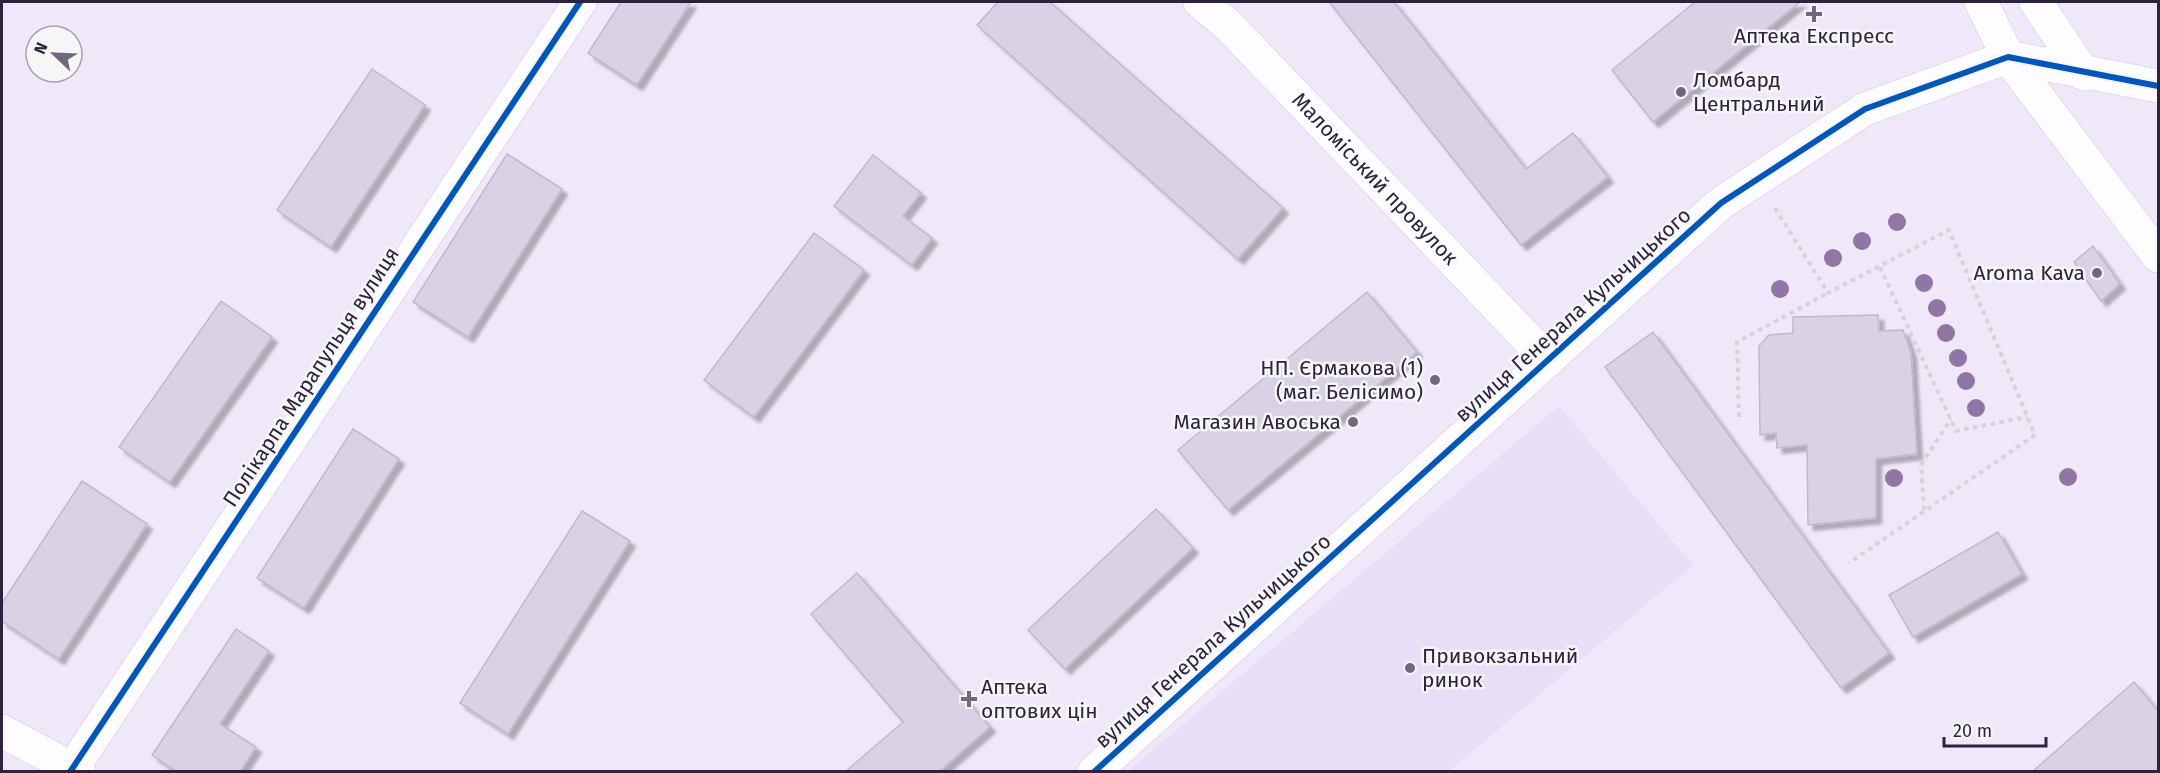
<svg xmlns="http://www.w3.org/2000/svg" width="2160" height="773" viewBox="0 0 2160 773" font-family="'Fira Sans',sans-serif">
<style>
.built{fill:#e9def7}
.building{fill:#dad1e4;stroke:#c2b8cc;stroke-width:1.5;filter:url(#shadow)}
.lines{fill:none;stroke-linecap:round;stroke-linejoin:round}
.minor-casing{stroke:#d1c6dc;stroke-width:34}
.tertiary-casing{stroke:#d1c6dc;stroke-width:34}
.path{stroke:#d5d3d8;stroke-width:4;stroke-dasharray:4.5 4.5;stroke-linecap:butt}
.minor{stroke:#fdfcfe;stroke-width:33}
.tertiary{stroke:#fdfcfe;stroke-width:33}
.cycleway-casing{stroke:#f6f6f6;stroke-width:10}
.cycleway{stroke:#0057b8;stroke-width:6}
.tree{fill:#8f76a4}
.poi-dot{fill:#73677f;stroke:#f6f6f6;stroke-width:2}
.labels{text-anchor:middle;stroke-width:5;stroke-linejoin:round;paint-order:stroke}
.poi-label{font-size:21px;fill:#2f223d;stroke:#f6f6f6;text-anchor:start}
.street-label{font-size:21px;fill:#2f223d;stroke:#f6f6f6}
</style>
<defs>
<filter id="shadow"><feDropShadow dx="5.5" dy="5.5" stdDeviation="1.5" flood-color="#0004"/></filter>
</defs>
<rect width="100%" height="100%" fill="#f0e8f9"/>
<path class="built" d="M1559 406 1693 565 1449 771H1128Z"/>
<path class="building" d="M621 2H691L637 85 588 53Z
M998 2H1050L1283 208 1238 259 977 25Z
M1329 2H1394L1526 169 1573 133 1608 177 1521 245Z
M1695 2H1800L1653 122 1612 70Z
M372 69 425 105 331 247 277 210Z
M507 154 562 189 468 337 413 302Z
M873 155 921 193 903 216 932 238 912 265 834 206Z
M814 233 864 270 754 417 704 380Z
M2093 246 2120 284 2101 301 2074 262Z
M1367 292 1417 352 1228 510 1178 450Z
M221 301 272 337 170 482 119 447Z
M1878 315 1879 331 1903 330 1911 353 1917 454 1876 459V518L1808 525 1807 445 1777 448 1776 433 1760 435 1759 346 1769 335 1793 333V317Z
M1653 332 1889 653 1841 688 1605 367Z
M353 429 399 459 304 608 257 578Z
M82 481 147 524 59 659 2 621V603Z
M1156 509 1193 548 1065 669 1028 630Z
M582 511 630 541 508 734 460 703Z
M1998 532 2022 574 1913 637 1889 595Z
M857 573 990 727 939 772H845L903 722 811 614Z
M236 629 269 651 220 724 256 747 240 772H177L152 755Z
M2134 682 2158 711V772H2032Z"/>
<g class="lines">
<defs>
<g id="minor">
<path id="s1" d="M1200 2 1228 25 1548 360"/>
<path d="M70 772 580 2"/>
</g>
<path id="tertiary" d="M1981 2 2008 57 2158 256
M2036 2 2084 74
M2 731 79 772
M1094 772 1721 203 1865 109 2008 57 2158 86"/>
</defs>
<use href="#minor" class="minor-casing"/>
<use href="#tertiary" class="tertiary-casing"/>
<path class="path" d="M1775 208 1828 293 1949 230 2035 435 1849 563
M1880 267 1956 431 2027 417
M1739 417 1737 342 1828 293
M1924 510 1921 465 1951 419"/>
<use href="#minor" class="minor"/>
<use href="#tertiary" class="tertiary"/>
<defs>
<path id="cycleway" d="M70 772 580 2
M1094 772 1721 203 1865 109 2008 57 2158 86"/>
</defs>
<use href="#cycleway" class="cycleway-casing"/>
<use href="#cycleway" class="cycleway"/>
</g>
<g class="tree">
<circle cx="1897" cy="222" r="9"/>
<circle cx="1862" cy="241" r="9"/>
<circle cx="1833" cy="258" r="9"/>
<circle cx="1924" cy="283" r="9"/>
<circle cx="1780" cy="289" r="9"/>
<circle cx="1937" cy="308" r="9"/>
<circle cx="1946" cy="333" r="9"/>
<circle cx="1958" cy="358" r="9"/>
<circle cx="1966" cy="381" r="9"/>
<circle cx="1976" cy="408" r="9"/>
<circle cx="2068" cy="477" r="9"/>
<circle cx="1894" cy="478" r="9"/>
</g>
<g class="poi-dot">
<path d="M1811 5h6v6h6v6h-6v6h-6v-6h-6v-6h6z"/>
<circle cx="1681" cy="92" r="6"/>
<circle cx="2097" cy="273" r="6"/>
<circle cx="1435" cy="380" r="6"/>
<circle cx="1353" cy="422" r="6"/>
<circle cx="1410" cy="668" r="6"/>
<path d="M966 690h6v6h6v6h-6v6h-6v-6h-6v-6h6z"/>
</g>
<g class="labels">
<g class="poi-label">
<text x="1814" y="43" text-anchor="middle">Аптека Експресс</text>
<text x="1693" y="87">Ломбард<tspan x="1693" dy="24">Центральний</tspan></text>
<text x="2085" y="280" text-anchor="end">Aroma Kava</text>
<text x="1423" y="375" text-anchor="end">НП. Єрмакова (1)<tspan x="1423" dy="24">(маг. Белісимо)</tspan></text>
<text x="1341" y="429" text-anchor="end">Магазин Авоська</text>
<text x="1422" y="663">Привокзальний<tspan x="1422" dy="24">ринок</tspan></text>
<text x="981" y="694">Аптека<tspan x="981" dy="24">оптових цін</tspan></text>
</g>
<g class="street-label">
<text dy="7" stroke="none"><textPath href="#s1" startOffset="249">Маломіський провулок</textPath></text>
<text transform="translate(1573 315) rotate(-42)" y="7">вулиця Генерала Кульчицького</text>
<text transform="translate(311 377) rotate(-57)" y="7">Полікарпа Марапульця вулиця</text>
<text transform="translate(1213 641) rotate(-42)" y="7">вулиця Генерала Кульчицького</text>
</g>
</g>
<rect width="2160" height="773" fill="none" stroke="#2f223d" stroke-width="6"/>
<g transform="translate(54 54) rotate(293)"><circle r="28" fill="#f6f6f6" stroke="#a6a1ac" stroke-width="1.5"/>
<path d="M0-4.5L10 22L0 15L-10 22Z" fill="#73677f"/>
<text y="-9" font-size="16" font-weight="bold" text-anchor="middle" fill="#2f223d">N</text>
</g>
<path d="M1944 737v9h102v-9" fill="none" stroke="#2f223d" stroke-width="3"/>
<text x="1953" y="737" font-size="18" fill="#2f223d" stroke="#f6f6f6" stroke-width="4.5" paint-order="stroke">20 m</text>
</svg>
